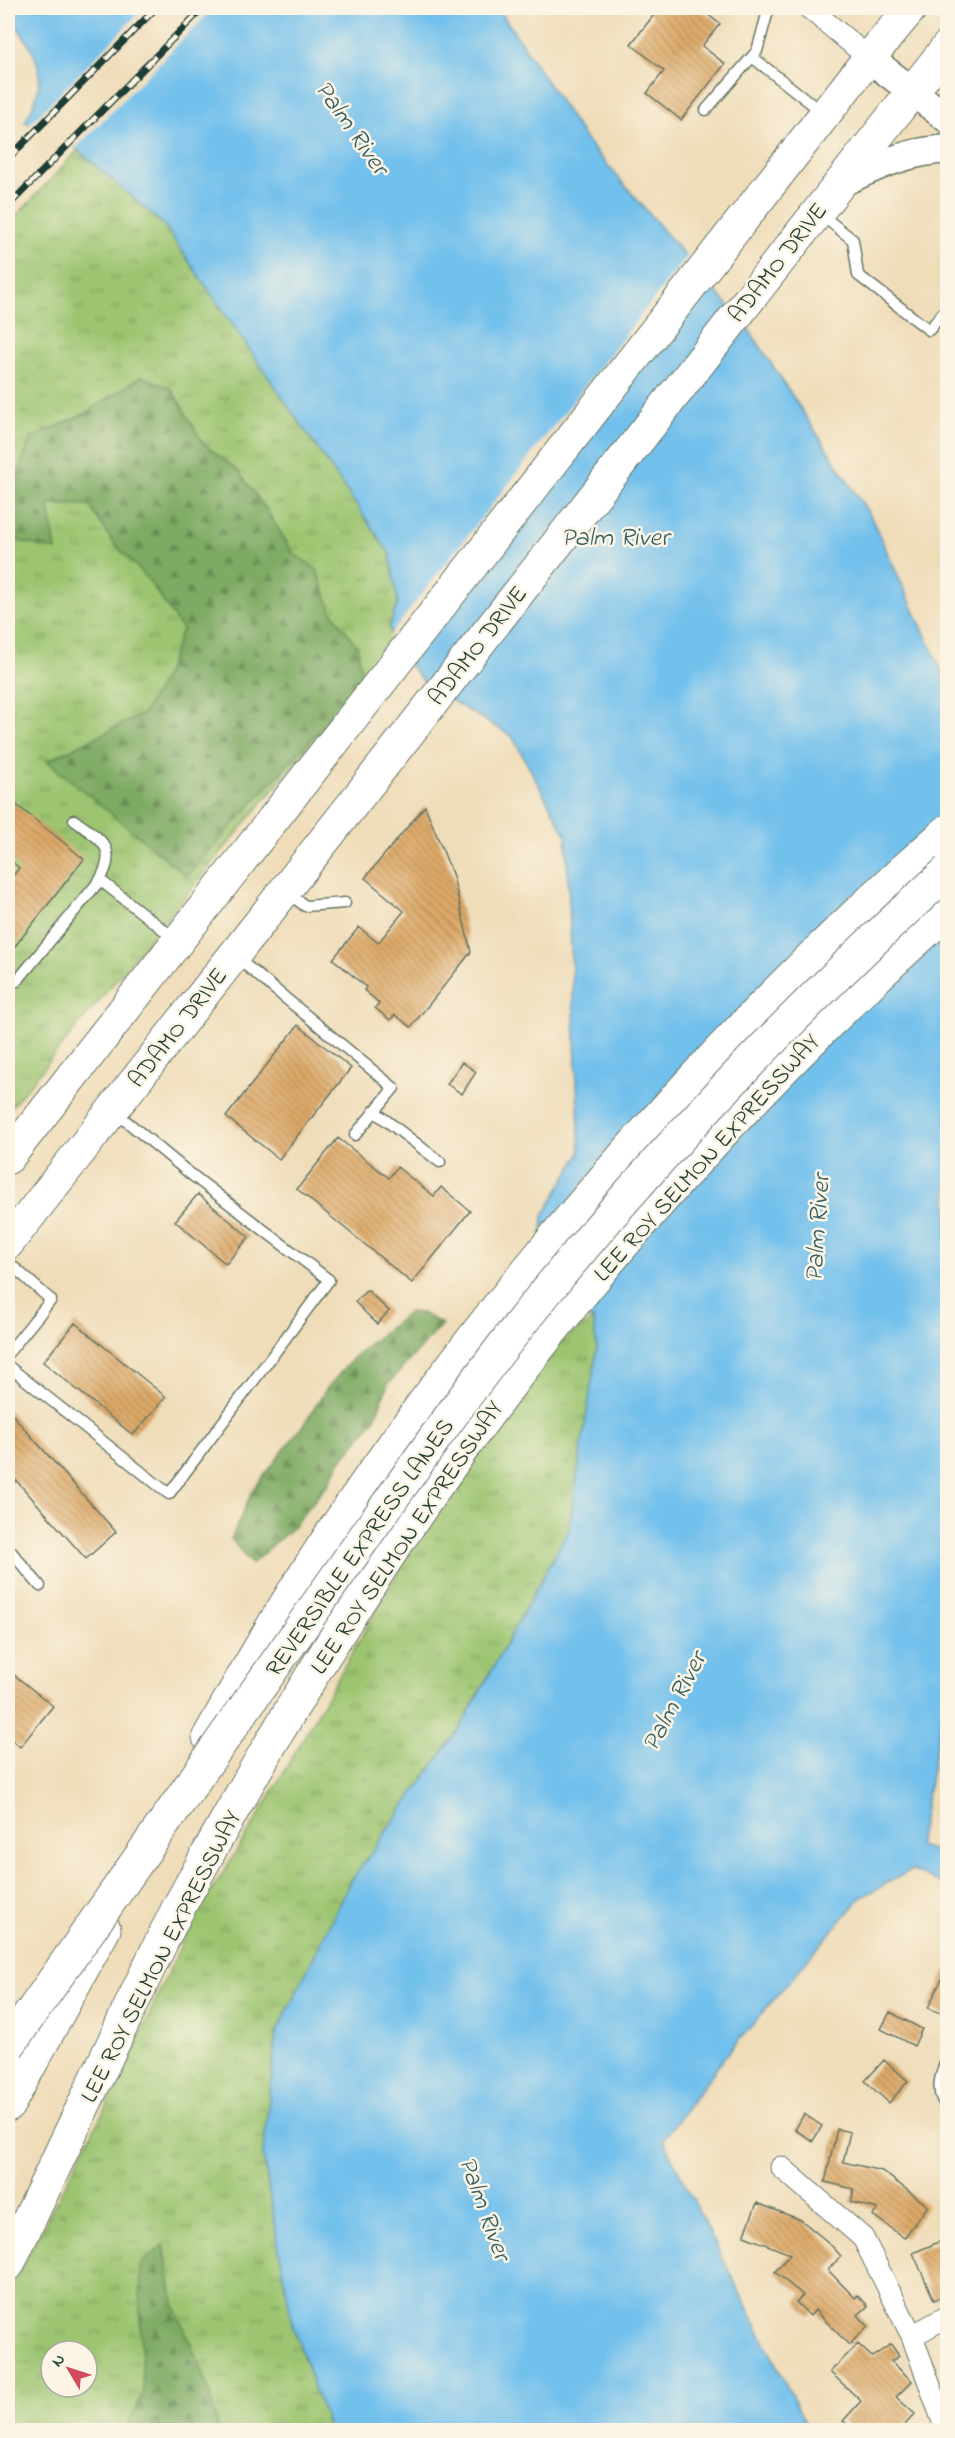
<svg xmlns="http://www.w3.org/2000/svg" width="955" height="2438" viewBox="0 0 955 2438" font-family="'Indie Flower',sans-serif">
<style>
.grass{fill:url(#grass-tufts);stroke:#5e8152;stroke-width:1.5;fill-rule:evenodd}
.forest{fill:url(#forest-firs);stroke:#4e744c;stroke-width:1.5}
.water{fill:#72c0ec;stroke:#487e90;stroke-width:1.5}
.pier{fill:#efddba}
.building{fill:url(#building-back-hatch)}
.lines{fill:none;stroke-linecap:round;stroke-linejoin:round}
.lane-casing{stroke:#687563;stroke-width:13}
.street-casing{stroke:#687563;stroke-width:23}
.secondary-casing{stroke:#687563;stroke-width:31}
.primary-casing{stroke:#687563;stroke-width:34}
.highway-casing{stroke:#687563;stroke-width:35}
.lane{stroke:#fff;stroke-width:10}
.street{stroke:#fff;stroke-width:21}
.secondary{stroke:#fff;stroke-width:28}
.primary{stroke:#fff;stroke-width:32}
.highway{stroke:#fff;stroke-width:33}
.rail-casing{stroke:#1f3d34;stroke-width:7}
.rail{stroke:#fcf5e5;stroke-width:4.5;stroke-dasharray:14;stroke-linecap:butt}
.highway-bridge-casing{stroke:#687563;stroke-width:35;stroke-linecap:butt}
.highway-bridge{stroke:#fff;stroke-width:33}
.labels{text-anchor:middle;stroke-width:5;stroke-linejoin:round;paint-order:stroke}
.street-label{font-size:24px;fill:#1f3d34;stroke:#fcf5e5}
.water-label{font-size:26px;font-style:italic;fill:#345e62;stroke:#fcf5e5}
</style>
<defs>
<pattern id="grass-tufts" width="24" height="20" patternUnits="userSpaceOnUse" patternTransform="scale(1.5)"><rect width="24" height="20" fill="#9dc571"/><path d="M3 7l-1-3M5 7V3M7 7l1-3M15 17l-1-3M17 17v-4M19 17l1-3" fill="none" stroke="#7fa15e"/></pattern>
<pattern id="forest-firs" width="22" height="20" patternUnits="userSpaceOnUse" patternTransform="scale(1.5)"><rect width="22" height="20" fill="#7eaa63"/><path d="M5 1l3.5 6h-7zM16 11l3.5 6h-7z" fill="#678c52"/></pattern>
<pattern id="building-back-hatch" width="6" height="6" patternUnits="userSpaceOnUse" patternTransform="scale(1.5)"><rect width="6" height="6" fill="#dda967"/><path d="M-1 5l2 2M0 0l6 6M5-1l2 2" fill="none" stroke="#b38b56"/></pattern>
</defs>
<rect width="100%" height="100%" fill="#fcf5e5"/>
<filter id="ink" filterUnits="userSpaceOnUse"><feTurbulence type="fractalNoise" baseFrequency=".0167" numOctaves="2"/><feDisplacementMap in="SourceGraphic" scale="12" xChannelSelector="R" yChannelSelector="G"/><feConvolveMatrix kernelMatrix="1 2 1 2 8 2 1 2 1" color-interpolation-filters="sRGB"/></filter>
<filter id="wash" filterUnits="userSpaceOnUse"><feTurbulence type="fractalNoise" baseFrequency=".008" numOctaves="4" result="noise"/><feDisplacementMap in="SourceGraphic" scale="24" xChannelSelector="R" yChannelSelector="G"/><feGaussianBlur stdDeviation="1.35" result="paint"/><feColorMatrix in="noise" values="0 0 0 0 0 0 0 0 0 0 0 0 0 0 0 0 0 1.4 0 .05"/><feComposite in="paint" operator="in"/></filter>
<g filter="url(#wash)">
<rect width="100%" height="100%" fill="#efddba"/>
<path class="grass" d="M78 150 164 225 390 554 398 603 389 627 392 645 8 1111V225Z
M593 1319 597 1348 569 1529 460 1728 351 1881 276 2034 263 2156 292 2323 329 2430H8V2290L22 2267 114 2091 191 1923 255 1822 417 1540 502 1414 558 1344ZM51 2351H87V2387H51Z"/>
<path class="forest" d="M142 376 172 389 203 443 238 471 266 509 293 553 317 570 332 612 358 647 362 682 187 876 47 761 143 714 166 674 182 629 148 579 112 541 89 505H49L56 550 10 539 11 491 31 438 86 413Z
M409 1312 422 1313 442 1324 388 1384 374 1420 340 1462 328 1484 291 1529 251 1564 231 1539 253 1490 307 1420 327 1388 357 1354Z
M164 2245 174 2304 207 2384 219 2430H126L143 2392 140 2314 141 2263Z"/>
<path class="water" d="M8 8H498L586 140 750 331 870 515 947 682 948 1682 918 1846 947 1854V1885L911 1870 860 1898 724 2058 663 2140 809 2430H329L292 2323 263 2156 276 2034 351 1881 460 1728 569 1529 597 1348 593 1319 550 1314 540 1266 543 1216 580 1153 566 835 512 736 428 687 400 654 389 627 398 603 390 554 164 225 78 150 25 122C53 71 37 57 8 13Z"/>
<path class="pier" d="M144 8H213L73 151 27 127Z
M688 255 710 280 397 655 389 636Z"/>
<g id="blocks">
<path class="building" d="M644 8H699L720 24 702 46 725 64 681 120 647 93 664 71 631 44 653 16Z
M8 798 84 859 8 955V882L19 868 8 858Z
M425 806 453 876 471 952 411 1027 395 1015 390 1020 375 1008 379 1003 364 990 366 987 333 959 359 927 378 943 404 911 365 878Z
M298 1025 351 1068 279 1159 226 1117Z
M462 1062 476 1072 462 1094 447 1084Z
M338 1138 389 1178 397 1167 434 1196 441 1187 470 1211 412 1283 297 1189Z
M198 1194 249 1237 226 1264 175 1221Z
M367 1290 389 1311 377 1324 355 1302Z
M75 1323 166 1397 133 1435 43 1362Z
M8 1410 116 1532 86 1559 16 1480 8 1487Z
M8 1670 53 1706 20 1747 8 1736Z
M948 1966V2016L928 2008Z
M890 2012 922 2029 914 2046 881 2029Z
M884 2060 908 2081 889 2103 865 2081Z
M804 2114 822 2126 813 2141 795 2130Z
M837 2129 850 2132 843 2162 882 2171 928 2206 904 2238 873 2215 878 2209 851 2202 854 2189 825 2182Z
M757 2203 801 2220 829 2243 841 2256 828 2270 855 2298 858 2295 868 2306 858 2315 868 2326 849 2345 815 2310 810 2316 796 2302 803 2295 775 2272 790 2254 744 2236Z
M948 2238V2294L934 2300 913 2253Z
M858 2344 872 2357 891 2344 899 2356 891 2361 912 2381 896 2397 915 2414 900 2430H855L843 2421 861 2401 830 2372Z"/>
</g>
</g>
<g filter="url(#ink)">
<use href="#blocks" fill-opacity="0" stroke="#687563" stroke-width="1.5"/>
<g class="lines">
<defs>
<path id="lane" d="M752 57 822 112
M706 110 757 51 768 11 771 8
M819 213 853 240 858 275 929 330 948 307
M74 820C100 840 119 846 100 880
M287 892 305 906 345 903
M237 958 394 1088 355 1135
M17 981 100 880 175 939
M374 1111 440 1162
M8 1262 51 1300 8 1353
M8 1366 169 1494 329 1280 188 1172 114 1111
M8 1548 40 1586
M948 2056C941 2072 933 2093 948 2108"/>
<path id="street" d="M809 8 869 58
M781 2167 863 2238 912 2336 946 2430
M912 2336 948 2316"/>
<path id="secondary" d="M869 58 948 119
M838 184C877 166 903 152 948 149"/>
<path id="primary" d="M8 1158 869 58 911 8
M8 1243 948 46"/>
<path id="highway" d="M209 1737C239 1684 269 1630 302 1579 372 1470 450 1365 532 1265 659 1109 796 964 948 831
M8 2105 104 1929
M8 2264C45 2187 82 2109 119 2031 139 1988 159 1945 181 1903 265 1747 358 1594 462 1449 603 1254 768 1072 948 911"/>
</defs>
<use href="#lane" class="lane-casing"/>
<use href="#street" class="street-casing"/>
<use href="#secondary" class="secondary-casing"/>
<use href="#primary" class="primary-casing"/>
<use href="#highway" class="highway-casing"/>
<use href="#lane" class="lane"/>
<use href="#street" class="street"/>
<use href="#secondary" class="secondary"/>
<use href="#primary" class="primary"/>
<use href="#highway" class="highway"/>
<defs>
<path id="rail" d="M8 159 156 8
M8 206 203 8"/>
</defs>
<use href="#rail" class="rail-casing"/>
<use href="#rail" class="rail"/>
<defs>
<path id="highway-bridge" d="M8 2046C112 1897 216 1748 321 1599 394 1496 465 1391 545 1293 668 1142 803 1002 948 871"/>
</defs>
<use href="#highway-bridge" class="highway-bridge-casing"/>
<use href="#highway-bridge" class="highway-bridge"/>
</g>
</g>
<g class="labels">
<g class="street-label">
<text transform="translate(777 262) rotate(-52)" y="8">ADAMO DRIVE</text>
<text transform="translate(477 645) rotate(-52)" y="8">ADAMO DRIVE</text>
<text transform="translate(177 1027) rotate(-52)" y="8">ADAMO DRIVE</text>
<text transform="translate(706 1157) rotate(-48)" y="8">LEE ROY SELMON EXPRESSWAY</text>
<text transform="translate(406 1537) rotate(-56)" y="8">LEE ROY SELMON EXPRESSWAY</text>
<text transform="translate(359 1547) rotate(-55)" y="8">REVERSIBLE EXPRESS LANES</text>
<text transform="translate(160 1956) rotate(-63)" y="8">LEE ROY SELMON EXPRESSWAY</text>
</g>
<g class="water-label">
<text transform="translate(353 127) rotate(55)" y="9">Palm River</text>
<text x="615" y="545">Palm River</text>
<text transform="translate(816 1228) rotate(-86)" y="9">Palm River</text>
<text transform="translate(673 1701) rotate(-62)" y="9">Palm River</text>
<text transform="translate(486 2208) rotate(70)" y="9">Palm River</text>
</g>
</g>
<rect width="955" height="2438" fill="none" stroke="#fcf5e5" stroke-width="30"/>
<g transform="translate(69 2369) rotate(309)"><circle r="28" fill="#fcf5e5" stroke="#a4ab9e" stroke-width="1.5"/>
<path d="M0-4.5L10 22L0 15L-10 22Z" fill="#d1495b"/>
<text y="-9" font-size="16" font-weight="bold" text-anchor="middle" fill="#1f3d34">N</text>
</g>
</svg>
